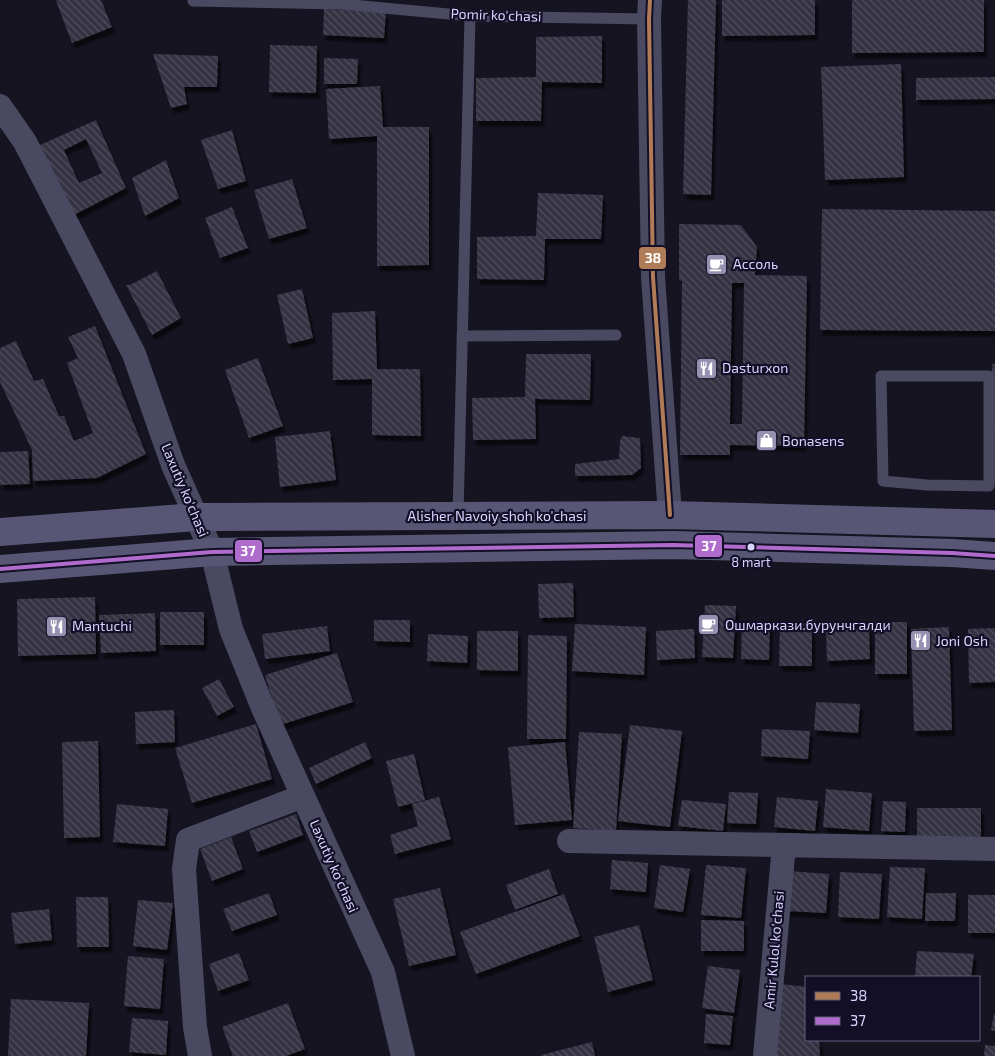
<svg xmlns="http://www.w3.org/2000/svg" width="995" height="1056" viewBox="0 0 995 1056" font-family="'Exo 2',sans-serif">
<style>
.building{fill:url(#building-back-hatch);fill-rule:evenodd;filter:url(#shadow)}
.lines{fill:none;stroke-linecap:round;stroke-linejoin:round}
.lane{stroke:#4a4962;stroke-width:11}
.street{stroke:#4a4962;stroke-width:24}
.secondary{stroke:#575674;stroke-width:28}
.bus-1-casing{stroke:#130f26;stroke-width:8}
.bus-2-casing{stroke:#130f26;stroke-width:8}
.bus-1{stroke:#b07c57;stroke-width:4}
.bus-2{stroke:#b06ccc;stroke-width:4}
.bus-dot{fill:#d9d4ff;stroke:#130f26;stroke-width:2}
.labels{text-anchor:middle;stroke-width:4.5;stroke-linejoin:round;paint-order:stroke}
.bus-label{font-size:13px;fill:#d9d4ff;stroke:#130f26}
.street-label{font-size:14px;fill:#d9d4ff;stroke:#130f26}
.poi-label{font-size:14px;fill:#d9d4ff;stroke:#130f26;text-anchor:start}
.line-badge{stroke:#130f26;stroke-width:2}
.badge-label{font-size:14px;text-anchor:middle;font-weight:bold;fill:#fff}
</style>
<defs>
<pattern id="building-back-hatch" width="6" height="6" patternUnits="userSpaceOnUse" patternTransform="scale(1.25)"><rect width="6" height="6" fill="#343243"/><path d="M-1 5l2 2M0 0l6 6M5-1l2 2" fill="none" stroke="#514f5f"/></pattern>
<filter id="shadow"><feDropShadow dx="3" dy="5.5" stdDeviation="1" flood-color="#0009"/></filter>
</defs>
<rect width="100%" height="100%" fill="#161421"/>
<path class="building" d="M57 0H101L112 27 72 43 56 1Z
M688 0H716L711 195 683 194Z
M722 0H815V35L722 36Z
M852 0H984V52L852 53Z
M324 9 386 12 384 38 323 35Z
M602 36V83L542 82 541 121H476V78L536 77V37Z
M270 45 317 46 316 93 269 92Z
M153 54 218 56 217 87H184L187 104 171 108Z
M324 58 358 59 357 84H324Z
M901 64 904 177 825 180 821 67Z
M995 77V99L916 100V78Z
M380 86 383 127H429V265L377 266V136L329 139 326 89Z
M96 120 126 188 72 216 40 145ZM86 139 102 173 79 183 64 150Z
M232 130 246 181 218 189 201 140Z
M166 160 179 198 145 216 132 178Z
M292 179 307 228 269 239 254 190Z
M538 193 603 195 601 239H545L544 280 477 279V237L536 236Z
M232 207 248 248 220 258 205 218Z
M822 209 995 211V331L820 330Z
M679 224 741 225 757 247 755 275 807 276 804 446 730 445V455H680L682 281 679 280ZM732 283H744L742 424H730Z
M157 271 181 318 152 335 126 285H130Z
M302 289 313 338 288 344 277 295Z
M375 311 377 369H420L421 436 372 435V379L333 380 332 313Z
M95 326 146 454 97 478 33 481 32 450 0 382V348L16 341 34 381 43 379 59 416H64L74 441 93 433 67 363 78 358 68 337Z
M526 354H591L590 400 535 399 536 439 473 440 472 398 525 397Z
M258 358 283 426 249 438 225 370Z
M992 364H995V484H993Z
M330 431 336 480 280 487 275 437Z
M622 436 640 438 641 468 632 475 575 476V464L619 459 620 441Z
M28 451 30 484 0 485V452Z
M573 583 574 617 539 618 538 584Z
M95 597 96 654 18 656 17 599Z
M705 605 736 606 733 658 702 657Z
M160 612H204V645H160Z
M155 613 156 651 101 653 99 615Z
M374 620H410V642L374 641Z
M742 622 770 623 769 660 741 659Z
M875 622H907V674H875Z
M780 623 812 624V666H779Z
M575 624 646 627 644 675 572 671Z
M327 626 330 651 265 659 262 634Z
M949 627 952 730 914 731 911 629Z
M869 628 870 659 827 661 826 630Z
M995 628V682L969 683 968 629Z
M694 629 695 658 657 660 656 631Z
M477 631H518V671L477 670Z
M428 634 468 636 467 663 427 661Z
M528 635 567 636 566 739H527Z
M337 653 353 702 280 725 265 675Z
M219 679 234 707 217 716 202 688Z
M816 702 860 704 858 733 814 730Z
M174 710 175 742 136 744 135 712Z
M256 724 272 779 192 803 175 748Z
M630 725 682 731 670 827 618 821Z
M762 729 810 731 808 759 761 756Z
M579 732 622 734 616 831 573 828Z
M98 741 100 837 64 838 62 742Z
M365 742 372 758 316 784 309 768Z
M565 742 572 820 515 825 508 747Z
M414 754 425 800 398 807 386 761Z
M826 789 872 793 869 831 823 827Z
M729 792 758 793 756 824 727 823Z
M439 797 451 839 395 854 390 835 418 826 412 804Z
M777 797 818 801 815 831 774 827Z
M682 800 726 804 723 831 678 826Z
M883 801 906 802 905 832 881 831Z
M117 804 168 809 165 846 113 842Z
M917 808H981V839L917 840Z
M296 814 303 835 257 852 249 831Z
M231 837 243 869 212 881 200 849Z
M612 860 648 863 646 892 610 889Z
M660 865 690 869 683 912 654 908Z
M706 865 746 868 741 918 701 915Z
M890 867 925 868 922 919 887 917Z
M549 869 558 894 515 910 506 885Z
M789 871 829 874 826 913 786 911Z
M840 872 882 874 879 919 838 917Z
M440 888 456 955 409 966 393 899Z
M269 893 277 915 232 931 223 909Z
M926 893H956L955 921H925Z
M564 894 580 936 476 974 460 932Z
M968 895H995V933H968Z
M76 897H108L109 947H77Z
M138 900 173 903 167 950 133 946Z
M49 909 52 940 15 944 11 913Z
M701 920 744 921V951H701Z
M639 925 653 980 608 992 594 937Z
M917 951 974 954 971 977H915Z
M239 953 249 980 218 991 209 964Z
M128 956 164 959 160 1009 124 1006Z
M708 966 740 970 734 1013 702 1008Z
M782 984 806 987V1040H819L820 1056H771Z
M11 999 89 1003 86 1056H8Z
M288 1003 305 1049 286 1056H233L222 1027Z
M706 1014 733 1016 730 1045 704 1043Z
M994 1014H995V1031L991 1030Z
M132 1018 168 1021 166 1055 129 1052Z
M592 1042 595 1056H541V1055Z
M985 1045 995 1046V1056H984Z"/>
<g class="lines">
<path class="lane" d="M193 1 341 4 470 16 649 19
M462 336 616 335
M881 376H989V486L927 485 883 481Z
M458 516 470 16"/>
<path class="street" d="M650 0 649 19 653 277 670 515
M0 106 25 142 134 354 173 465 212 552 231 629 263 708 383 972 403 1056
M569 841 995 849
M200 1056 195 1027 184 869 188 840 303 796
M765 1056 784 845"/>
<path class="secondary" d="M0 532 196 517H218L670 515 995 524
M0 569 212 552 673 545 952 553 995 556"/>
<defs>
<path id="bus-1" d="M650 0 649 19 653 277 670 515"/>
<path id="bus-2" d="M0 569 212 552 673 545 952 553 995 556"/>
</defs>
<use href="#bus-1" class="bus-1-casing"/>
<use href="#bus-2" class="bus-2-casing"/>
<use href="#bus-1" class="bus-1"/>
<use href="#bus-2" class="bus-2"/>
</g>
<defs>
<symbol id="cafe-square" viewBox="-11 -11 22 22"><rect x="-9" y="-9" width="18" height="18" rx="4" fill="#9591b1" stroke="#130f26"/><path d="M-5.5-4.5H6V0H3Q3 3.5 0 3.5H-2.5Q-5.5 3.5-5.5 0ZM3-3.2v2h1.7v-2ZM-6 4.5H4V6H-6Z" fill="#fff"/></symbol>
<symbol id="restaurant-square" viewBox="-11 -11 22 22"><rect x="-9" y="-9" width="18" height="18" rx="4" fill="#9591b1" stroke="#130f26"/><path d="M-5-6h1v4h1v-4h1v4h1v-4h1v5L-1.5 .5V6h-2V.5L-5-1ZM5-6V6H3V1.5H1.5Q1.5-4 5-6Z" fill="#fff"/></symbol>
<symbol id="shop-square" viewBox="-11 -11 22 22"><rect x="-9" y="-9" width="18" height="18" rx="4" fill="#9591b1" stroke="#130f26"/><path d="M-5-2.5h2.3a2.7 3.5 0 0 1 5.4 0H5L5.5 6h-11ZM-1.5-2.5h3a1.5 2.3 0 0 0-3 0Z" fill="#fff"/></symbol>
</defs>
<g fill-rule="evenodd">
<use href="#cafe-square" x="704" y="252" width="25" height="25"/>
<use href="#restaurant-square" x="694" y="356" width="25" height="25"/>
<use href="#shop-square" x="754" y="428" width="25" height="25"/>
<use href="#cafe-square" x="696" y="612" width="25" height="25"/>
<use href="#restaurant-square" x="44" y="614" width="25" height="25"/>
<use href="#restaurant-square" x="908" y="628" width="25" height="25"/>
</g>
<circle class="bus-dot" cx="751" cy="547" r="4.5"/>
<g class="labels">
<g class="bus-label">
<text x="751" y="567">8 mart</text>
</g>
<g class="street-label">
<text transform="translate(496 15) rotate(2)" y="5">Pomir ko'chasi</text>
<text transform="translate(185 490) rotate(67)" y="5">Laxutiy ko'chasi</text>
<text x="497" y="521">Alisher Navoiy shoh ko'chasi</text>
<text transform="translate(334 866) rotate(66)" y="5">Laxutiy ko'chasi</text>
<text transform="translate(774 950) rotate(-85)" y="5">Amir Kulol ko'chasi</text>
</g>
<g class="poi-label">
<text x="733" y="269">Ассоль</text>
<text x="722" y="373">Dasturxon</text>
<text x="782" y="446">Bonasens</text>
<text x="725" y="630">Ошмаркази.бурунчгалди</text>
<text x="72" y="631">Mantuchi</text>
<text x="936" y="646">Joni Osh</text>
</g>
</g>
<g class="line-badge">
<rect x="638" y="246" width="29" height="24" rx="5" fill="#b07c57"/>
<rect x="694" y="534" width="29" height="24" rx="5" fill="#b06ccc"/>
<rect x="234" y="539" width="29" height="24" rx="5" fill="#b06ccc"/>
</g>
<g class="badge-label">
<text x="653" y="263">38</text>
<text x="709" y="551">37</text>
<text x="248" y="556">37</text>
</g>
<rect x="805" y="976" width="175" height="65" fill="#130f26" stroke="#625e7d"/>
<rect x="815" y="992" width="25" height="8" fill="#b07c57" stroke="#625e7d"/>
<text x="850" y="1001" font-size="15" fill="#d9d4ff">38</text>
<rect x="815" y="1017" width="25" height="8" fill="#b06ccc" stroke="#625e7d"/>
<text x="850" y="1026" font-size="15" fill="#d9d4ff">37</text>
</svg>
